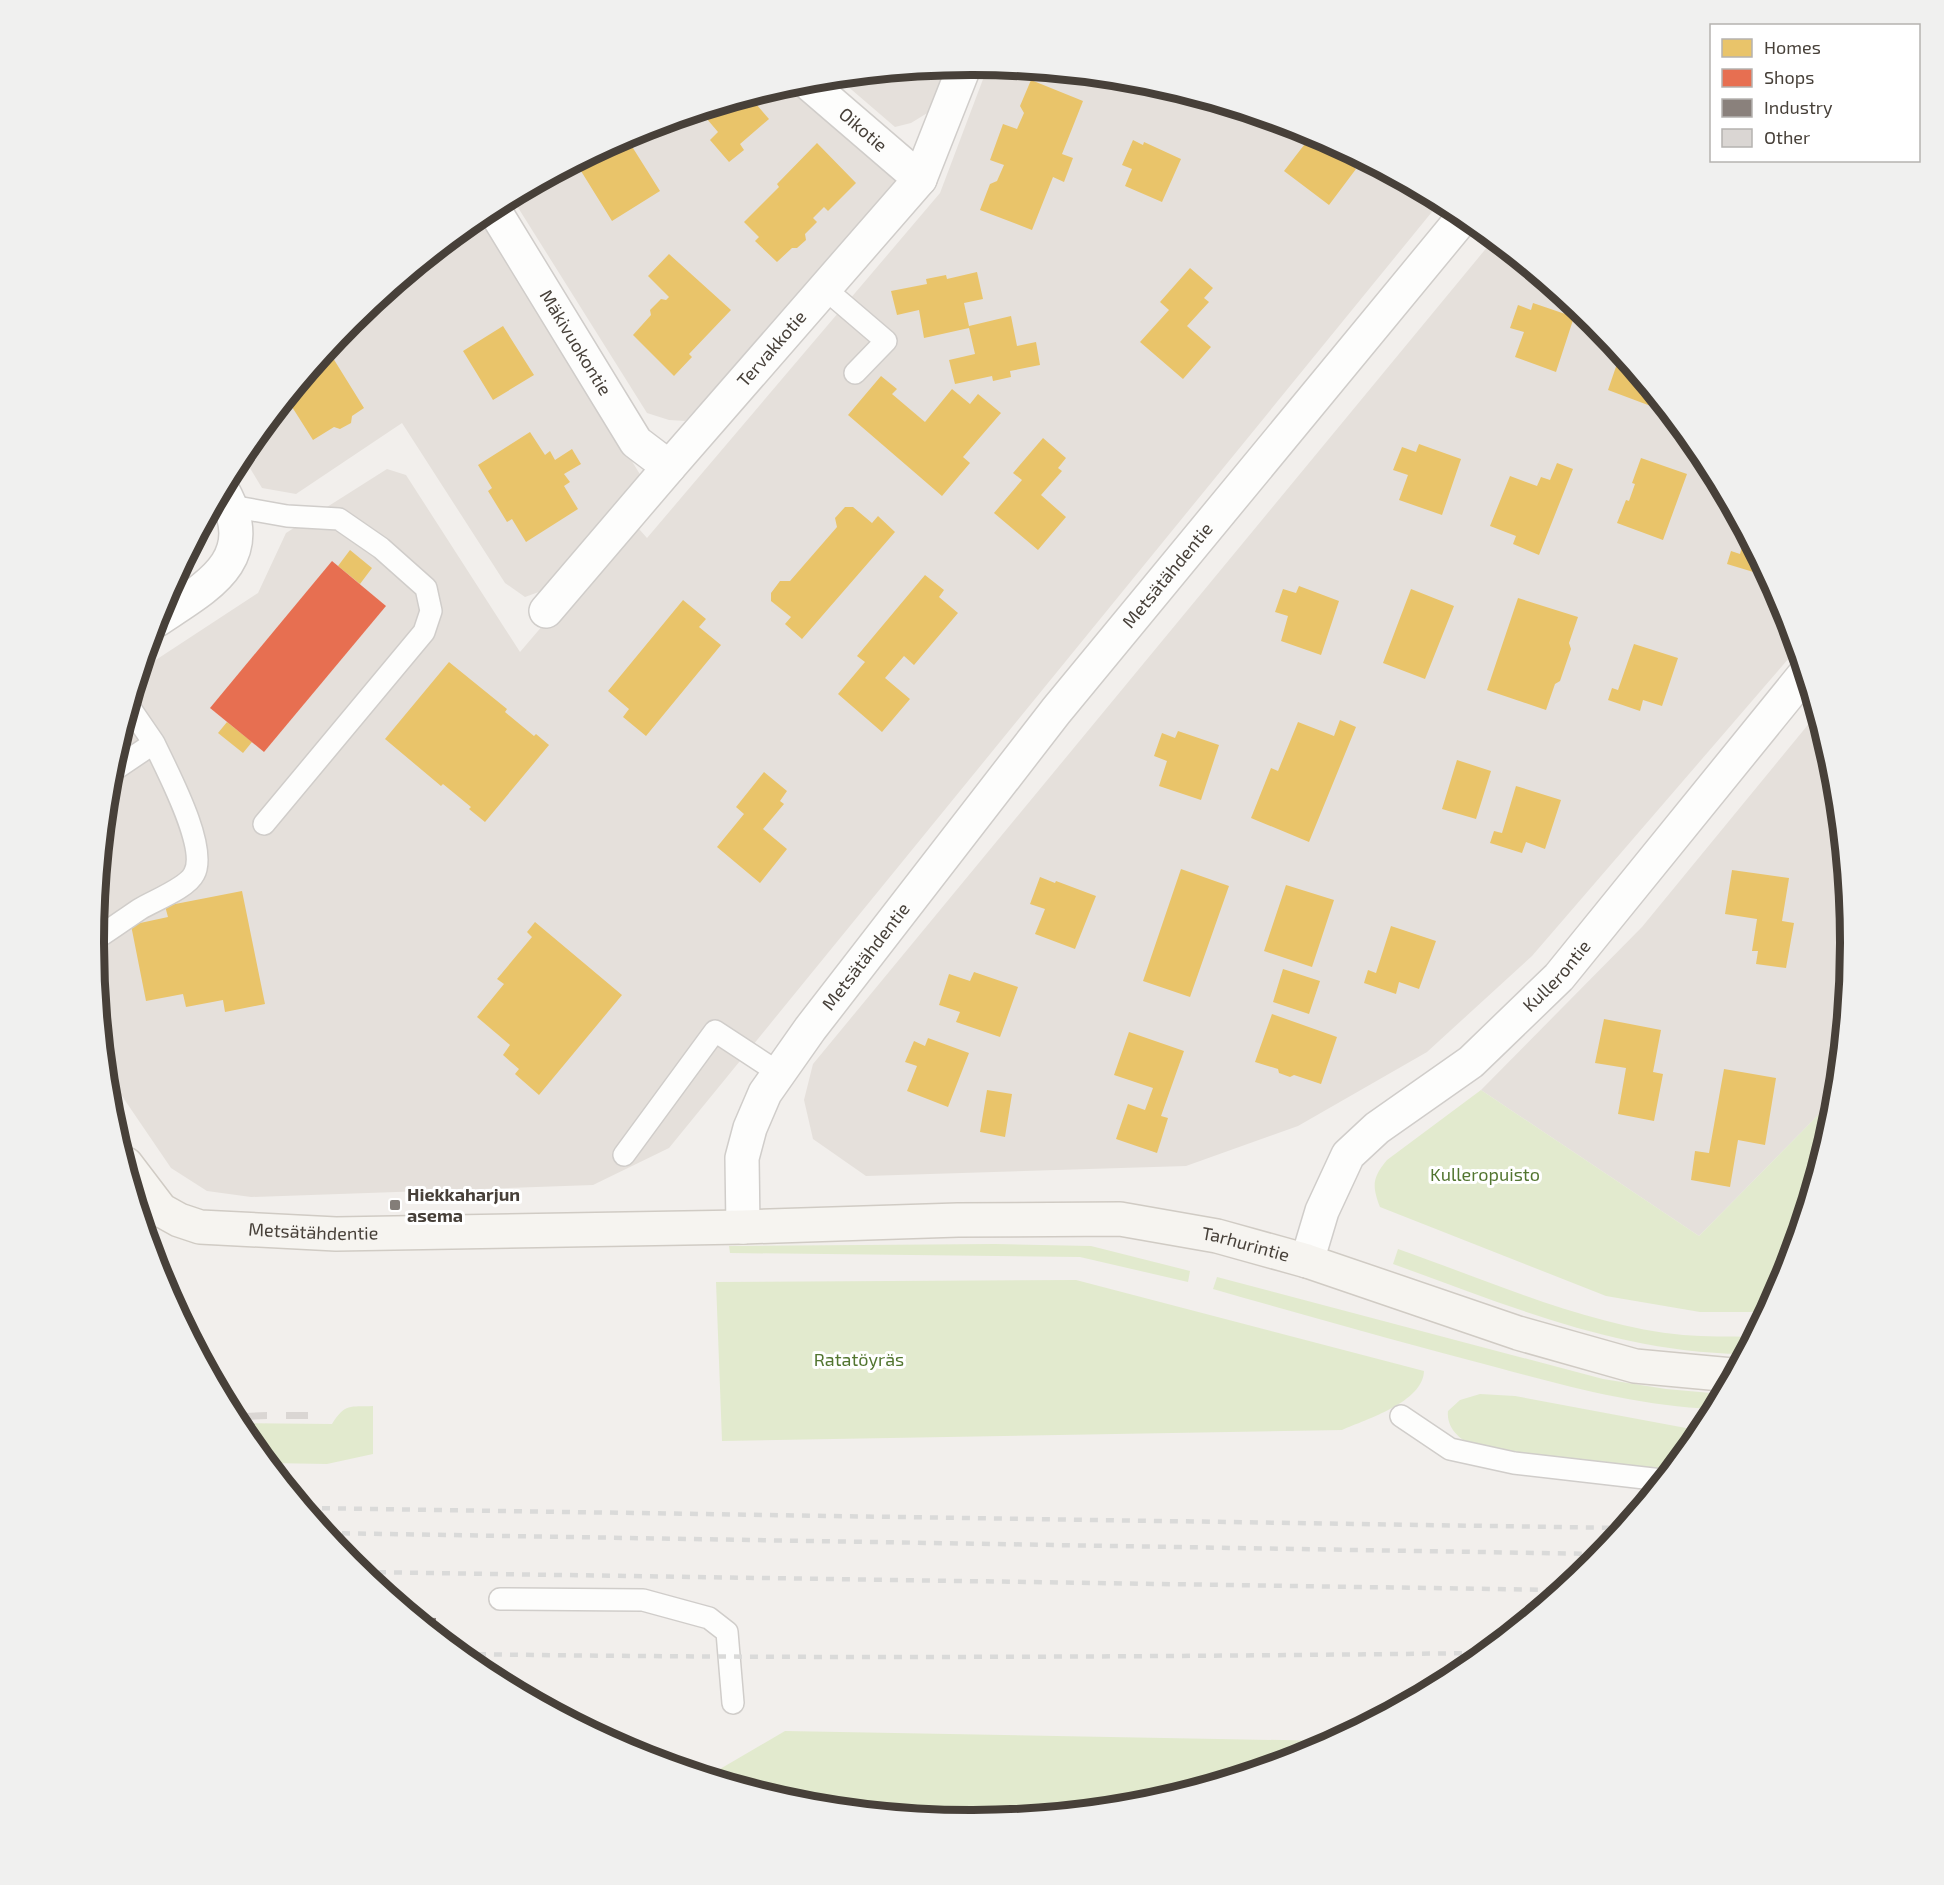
<svg xmlns="http://www.w3.org/2000/svg" width="1944" height="1885" viewBox="0 0 1944 1885" font-family="'Exo 2',sans-serif">
<style>
.residential{fill:#e5e0db}
.green{fill:#e2eace}
.homes{fill:#e9c46a}
.shops{fill:#e76f51}
.industry{fill:#8a817c}
.building{fill:#dad6d3}
.lines{fill:none;stroke-linecap:round;stroke-linejoin:round}
.lane-casing{stroke:#d0cdca;stroke-width:24}
.street-casing{stroke:#d0cdca;stroke-width:36}
.secondary-casing{stroke:#d0cbc4;stroke-width:36}
.lane{stroke:#fdfdfc;stroke-width:21}
.street{stroke:#fdfdfc;stroke-width:33}
.secondary{stroke:#f6f4f0;stroke-width:33}
.rail{stroke:#dadad9;stroke-width:4.5;stroke-dasharray:8 8;stroke-linecap:butt}
.poi-dot{fill:#837d78;stroke:#fff;stroke-width:2}
.labels{text-anchor:middle;stroke-width:6;stroke-linejoin:round;paint-order:stroke}
.street-label{font-size:18px;fill:#474039;stroke:#fff}
.park-label{font-size:18px;fill:#527530;stroke:#fff}
.poi-label{font-size:18px;font-weight:bold;fill:#474039;stroke:#fff;text-anchor:start}
.rim{fill:none;stroke:#474039;stroke-width:8}
</style>
<rect width="100%" height="100%" fill="#f2efec"/>
<path class="residential" d="M988 66 1144 81 1308 131 1440 202 669 1148 593 1185 251 1197 207 1191 171 1168 107 1074 94 942 111 771 142 669 258 593 286 533 387 469 406 475 520 652 632 521 647 538 940 193Z
M950 67 929 112 911 123 895 127 838 78Z
M797 83 895 168V181L888 199 685 421 669 420 647 413 512 198 636 131Z
M481 215 641 476 555 586 525 597 505 583 402 423 296 494 262 488 242 455 351 321Z
M1493 240 1593 322 1702 455 1783 607 1796 650 1532 956 1427 1052 1298 1126 1186 1166 866 1176 813 1139 804 1100 813 1064Z
M1816 715 1833 772 1850 943 1835 1098 1699 1236 1481 1090 1642 927Z"/>
<path class="green" d="M206 522C213 543 200 553 184 564Z
M1481 1090 1699 1236 1835 1098 1833 1114 1783 1279 1765 1312H1700L1606 1296 1380 1207C1372 1186 1372 1178 1387 1160Z
M995 1244 1091 1246 1190 1271 1188 1282 1080 1257 730 1253 729 1246Z
M1398 1249C1487 1280 1589 1326 1683 1335 1706 1337 1729 1336 1752 1337L1743 1354C1616 1352 1510 1306 1393 1264Z
M1217 1277 1603 1379 1666 1389 1722 1394 1713 1409C1640 1406 1569 1387 1499 1368 1403 1343 1308 1316 1213 1289Z
M1076 1280 1424 1371C1423 1402 1367 1419 1342 1430L722 1441 716 1282Z
M1480 1394 1515 1396 1702 1431 1669 1470C1622 1468 1574 1462 1527 1455 1511 1452 1493 1452 1477 1447 1462 1442 1446 1429 1448 1411L1460 1400Z
M373 1406V1454L327 1464 269 1463 238 1423 332 1424C345 1403 350 1407 373 1406Z
M785 1731 1332 1741 1308 1754 1143 1804 972 1820 800 1804 708 1776Z"/>
<path class="homes" d="M1031 80 1083 101 1062 154 1073 158 1064 182 1053 177 1032 230 980 210 990 184 997 181 1004 165 990 160 1003 124 1017 129 1024 113 1020 106Z
M750 97 769 119 740 144 744 150 729 162 710 140 718 132 701 112Z
M1302 130 1335 146 1331 150 1356 169 1329 205 1284 171 1311 136Z
M626 137 660 191 612 221 576 163Z
M1133 140 1143 145 1144 142 1181 159 1162 202 1125 186 1132 169 1122 165Z
M817 143 856 183 828 211 824 207 813 218 817 222 805 234 806 240 797 248H792L777 262 755 241 759 237 744 222 779 187 777 184Z
M669 254 731 310 689 354 692 357 674 376 633 335 651 315 650 310 661 299 666 300 669 297 648 276Z
M1190 268 1213 288 1204 298 1209 302 1187 326 1211 347 1183 379 1140 342 1169 310 1160 302Z
M977 272 983 299 964 303 969 326 1011 316 1017 346 1036 342 1040 365 1010 371 1011 377 993 381 992 376 955 384 949 360 975 354 969 328 924 338 919 310 897 315 891 291 927 284 926 279 946 275 947 279Z
M1533 303 1574 317 1556 372 1515 357 1524 332 1510 328 1518 305 1531 310Z
M503 326 534 375 493 400 463 351Z
M328 350 364 408 352 416 351 423 340 429 334 427 313 440 287 399Z
M1620 355 1658 402 1656 408 1608 390Z
M881 376 897 389 892 394 925 422 952 389 970 404 978 394 1001 413 963 457 970 463 942 496 848 415Z
M530 432 545 455 550 451 555 460 572 449 581 464 564 474 570 482 564 486 578 509 526 542 512 519 507 522 488 491 492 488 478 465Z
M1043 438 1066 458 1058 468 1062 471 1041 495 1066 517 1038 550 994 513 1022 480 1013 473Z
M1419 444 1461 459 1442 515 1399 500 1408 475 1393 470 1402 447 1416 452Z
M1641 458 1687 474 1663 540 1617 523 1626 500 1629 501 1635 484 1632 483Z
M1557 463 1573 469 1539 555 1513 544 1516 536 1490 526 1510 476 1537 486 1541 477 1550 480Z
M845 507H853L872 523 878 516 895 532 802 639 785 624 791 617 771 601V593L780 581H790L837 527 835 518Z
M1745 535 1762 567 1760 574 1727 564 1731 551 1740 554Z
M350 550 372 568 360 584 338 566Z
M925 575 944 590 939 597 958 613 914 665 904 656 885 678 910 699 882 732 838 694 865 662 857 656Z
M1299 586 1339 601 1321 655 1281 641 1288 616 1275 612 1283 589 1296 593Z
M1411 589 1454 606 1425 679 1383 663Z
M1518 598 1578 617 1569 643 1571 649 1560 681 1555 684 1546 710 1487 690Z
M683 600 706 619 699 627 721 645 646 736 623 717 629 709 608 691Z
M1634 644 1678 658 1662 706 1643 700 1640 711 1608 700 1612 688 1618 690Z
M449 662 507 709 505 712 534 736 536 734 549 745 485 822 469 809 471 807 443 784 441 786 385 739Z
M1340 720 1356 727 1309 842 1251 818 1271 768 1278 771 1298 722 1334 736Z
M227 722 252 742 243 753 218 733Z
M1178 731 1219 745 1201 800 1159 786 1167 761 1154 756 1162 733 1175 738Z
M1457 760 1491 771 1476 819 1442 809Z
M764 772 787 791 780 801 784 804 763 829 787 849 760 883 717 847 744 814 736 807Z
M1516 786 1561 800 1545 849 1526 842 1522 853 1490 843 1494 831 1502 833Z
M1181 869 1229 886 1190 997 1143 981Z
M1732 870 1789 878 1782 921 1794 923 1786 968 1756 964 1758 951H1752L1757 919 1725 914Z
M1040 877 1055 883 1056 881 1096 896 1075 949 1035 934 1045 909 1030 904Z
M1286 885 1334 900 1312 967 1264 951Z
M242 891 265 1004 225 1012 223 1000 186 1007 183 994 146 1001 131 925 168 917 165 906Z
M535 922 622 995 539 1095 515 1074 519 1069 503 1055 510 1045 477 1017 504 984 497 979 532 937 527 932Z
M1391 926 1436 941 1419 989 1399 982 1396 994 1364 983 1368 970 1376 973Z
M1283 969 1320 981 1309 1014 1273 1002Z
M974 972 1018 987 1000 1037 956 1022 960 1012 939 1005 949 974 970 981Z
M1272 1014 1337 1037 1321 1084 1294 1075 1290 1077 1279 1073 1278 1069 1255 1062Z
M1604 1019 1661 1030 1653 1072 1663 1074 1654 1121 1618 1114 1626 1068 1595 1063Z
M1129 1032 1184 1051 1161 1116 1168 1118 1157 1153 1116 1139 1128 1104 1145 1110 1153 1088 1114 1075Z
M928 1038 969 1053 948 1107 907 1091 917 1066 905 1062 914 1041 925 1046Z
M1724 1069 1776 1078 1765 1145 1738 1140 1730 1187 1691 1180 1695 1151 1709 1153Z
M987 1090 1012 1094 1005 1137 980 1132Z"/>
<path class="shops" d="M332 561 386 606 264 752 210 708Z"/>
<path class="industry" d="M417 1617 436 1618V1633Z"/>
<path class="building" d="M267 1412V1419L245 1420V1413Z
M286 1412H308V1419H286Z"/>
<g class="lines">
<defs>
<path id="lane" d="M824 288 886 341 855 373
M231 506 287 516 339 519 381 548 426 588 431 611 424 632 264 824
M111 772 154 743 130 708
M94 940C110 930 125 919 140 909 155 900 187 888 194 874 209 848 166 769 154 743
M624 1155 715 1031 779 1073
M1401 1416 1450 1449 1514 1463 1662 1480
M500 1599 643 1600 709 1618 727 1632 733 1703"/>
<g id="street">
<path id="s1" d="M806 81 920 179"/>
<path id="s2" d="M493 208 636 442 669 467"/>
<path id="s3" d="M546 611 669 467 920 179 965 65"/>
<path d="M157 620C208 586 261 560 223 491"/>
<path id="s4" d="M743 1227 742 1158 750 1128 765 1093 810 1029 1056 711 1464 216"/>
<path id="s5" d="M1307 1261 1322 1211 1348 1155 1377 1128 1471 1062 1559 977 1804 675"/>
</g>
<g id="secondary">
<path id="s6" d="M126 1164 161 1210 179 1220 200 1227 336 1234 743 1227 958 1220 1120 1219 1217 1236 1307 1261 1518 1333 1635 1366 1732 1375"/>
</g>
</defs>
<use href="#lane" class="lane-casing"/>
<use href="#street" class="street-casing"/>
<use href="#secondary" class="secondary-casing"/>
<use href="#lane" class="lane"/>
<use href="#street" class="street"/>
<use href="#secondary" class="secondary"/>
<path class="rail" d="M306 1508 1622 1528
M326 1533 1600 1554
M362 1572 1561 1590
M462 1654C802 1659 1143 1657 1484 1653"/>
</g>
<rect class="poi-dot" x="389" y="1199" width="12" height="12" rx="3"/>
<g class="labels">
<g class="street-label">
<text dy="6" stroke="none"><textPath href="#s1" startOffset="75">Oikotie</textPath></text>
<text dy="6" stroke="none"><textPath href="#s2" startOffset="158">Mäkivuokontie</textPath></text>
<text dy="6" stroke="none"><textPath href="#s3" startOffset="346">Tervakkotie</textPath></text>
<text dy="6" stroke="none"><textPath href="#s4" startOffset="794">Metsätähdentie</textPath></text>
<text dy="6" stroke="none"><textPath href="#s4" startOffset="308">Metsätähdentie</textPath></text>
<text dy="6" stroke="none"><textPath href="#s5" startOffset="390">Kullerontie</textPath></text>
<text dy="6" stroke="none"><textPath href="#s6" startOffset="214">Metsätähdentie</textPath></text>
<text dy="6" stroke="none"><textPath href="#s6" startOffset="1149">Tarhurintie</textPath></text>
</g>
<g class="park-label">
<text x="1485" y="1181">Kulleropuisto</text>
<text x="859" y="1366">Ratatöyräs</text>
</g>
<g class="poi-label">
<text x="407" y="1201">Hiekkaharjun<tspan x="407" dy="21">asema</tspan></text>
</g>
</g>
<path d="M0 0H1944V1885H0ZM971 75H973A867 867 0 0 1 1840 942V943A867 867 0 0 1 973 1810H971A867 867 0 0 1 104 943V942A867 867 0 0 1 971 75Z" fill="#f0f0ef" fill-rule="evenodd"/>
<path class="rim" d="M971 75H973A867 867 0 0 1 1840 942V943A867 867 0 0 1 973 1810H971A867 867 0 0 1 104 943V942A867 867 0 0 1 971 75Z"/>
<rect x="1710" y="24" width="210" height="138" fill="#ffffff" stroke="#b5b3b0" stroke-width="1.5"/>
<rect x="1722" y="39" width="30" height="18" fill="#e9c46a" stroke="#b5b3b0" stroke-width="1.5"/>
<text x="1764" y="54" font-size="18" fill="#474039">Homes</text>
<rect x="1722" y="69" width="30" height="18" fill="#e76f51" stroke="#b5b3b0" stroke-width="1.5"/>
<text x="1764" y="84" font-size="18" fill="#474039">Shops</text>
<rect x="1722" y="99" width="30" height="18" fill="#8a817c" stroke="#b5b3b0" stroke-width="1.5"/>
<text x="1764" y="114" font-size="18" fill="#474039">Industry</text>
<rect x="1722" y="129" width="30" height="18" fill="#dad6d3" stroke="#b5b3b0" stroke-width="1.5"/>
<text x="1764" y="144" font-size="18" fill="#474039">Other</text>
</svg>
